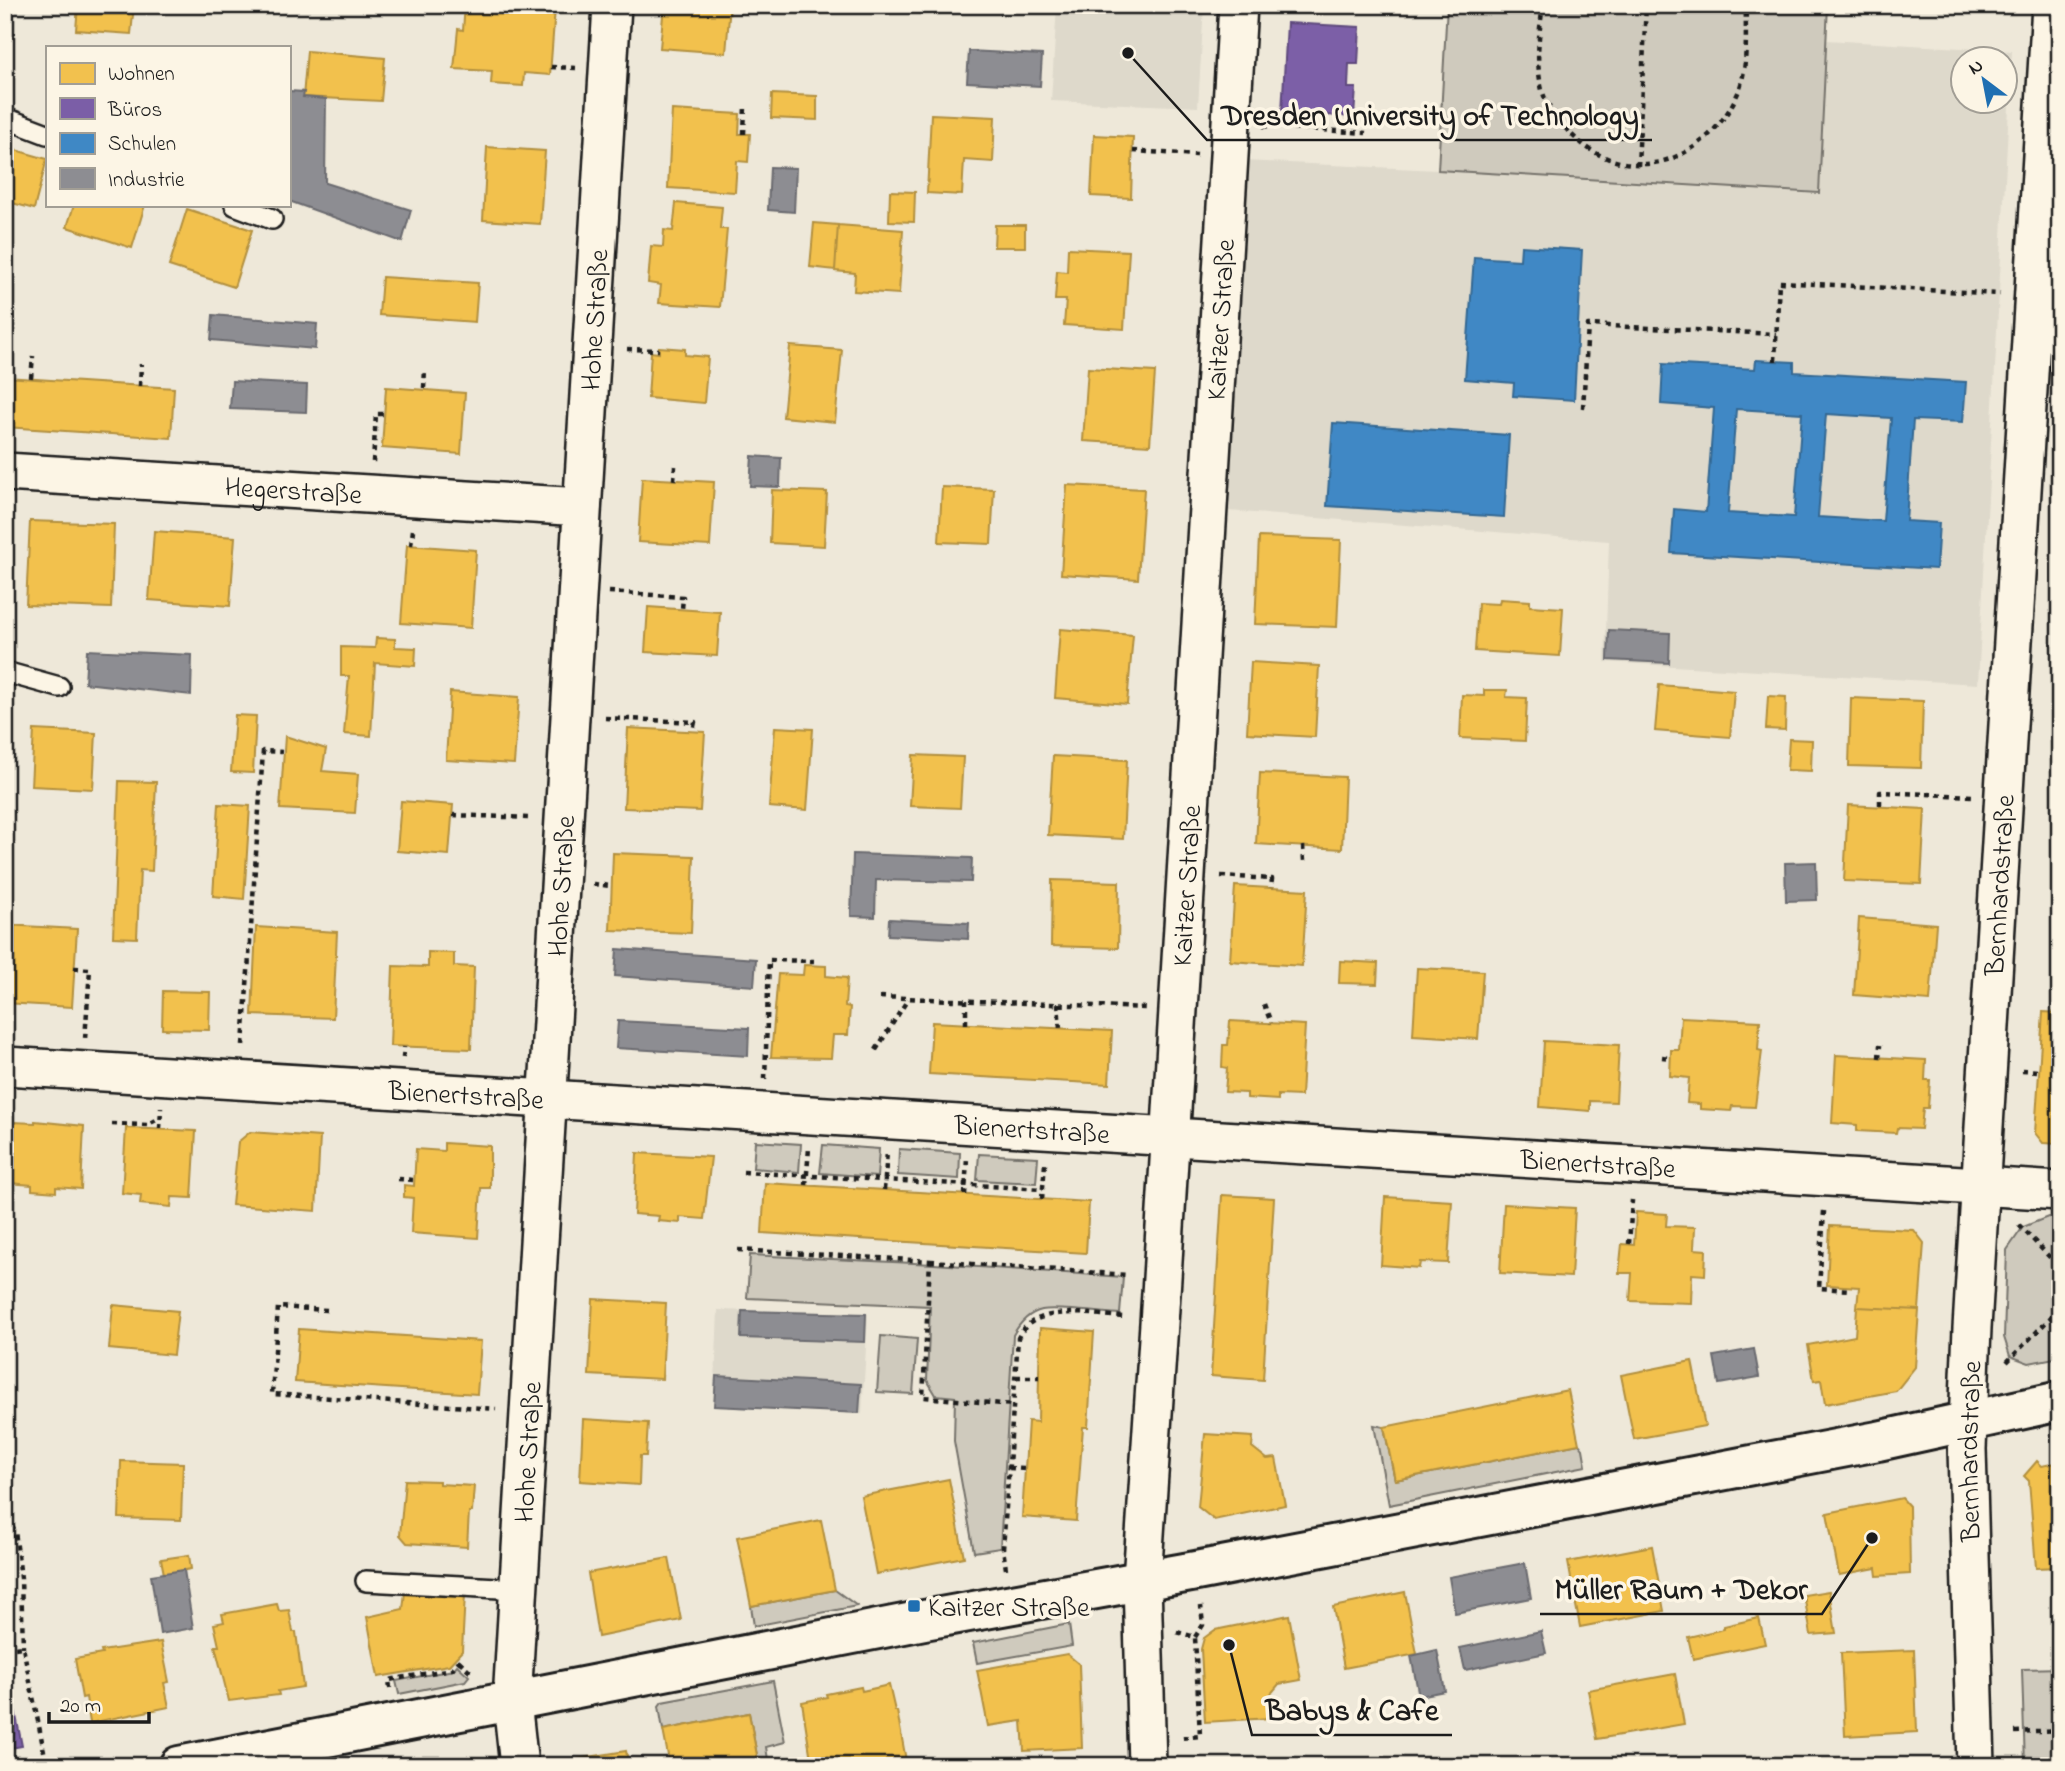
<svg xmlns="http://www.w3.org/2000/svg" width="2065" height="1771" viewBox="0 0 2065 1771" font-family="'Indie Flower',sans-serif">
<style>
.built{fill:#ded9cb;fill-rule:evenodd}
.green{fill:#cfcabd;stroke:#76736c;stroke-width:2}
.homes{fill:#f2c14e;stroke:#b2903f;stroke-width:2}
.offices{fill:#7b5ea7;stroke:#5e4a7d;stroke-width:2}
.schools{fill:#3f88c5;stroke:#346892;stroke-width:2;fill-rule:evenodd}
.industry{fill:#8d8d92;stroke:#6b6b6f;stroke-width:2}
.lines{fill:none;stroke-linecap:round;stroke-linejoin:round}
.lane-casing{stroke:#1c1c1c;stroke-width:24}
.street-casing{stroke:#1c1c1c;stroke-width:42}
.secondary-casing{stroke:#1c1c1c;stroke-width:44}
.path{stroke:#1c1c1c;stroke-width:4.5;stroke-dasharray:5 5;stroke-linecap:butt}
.lane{stroke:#fcf5e5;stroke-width:19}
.street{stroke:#fcf5e5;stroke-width:37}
.secondary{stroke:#fcf5e5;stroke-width:38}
.poi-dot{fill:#1f6fb2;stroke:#fcf5e5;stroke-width:2.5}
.labels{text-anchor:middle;stroke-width:7;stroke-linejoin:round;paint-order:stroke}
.street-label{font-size:28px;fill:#1c1c1c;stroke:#fcf5e5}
.poi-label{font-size:28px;fill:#1c1c1c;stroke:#fcf5e5;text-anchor:start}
.leader{fill:none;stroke:#1c1c1c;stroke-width:2.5}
.callout-dot{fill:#1c1c1c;stroke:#fcf5e5;stroke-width:2.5}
.callout-label{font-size:30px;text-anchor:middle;font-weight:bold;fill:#1c1c1c;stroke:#fcf5e5;stroke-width:7;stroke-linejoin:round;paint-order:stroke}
</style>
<rect width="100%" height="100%" fill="#eee8d9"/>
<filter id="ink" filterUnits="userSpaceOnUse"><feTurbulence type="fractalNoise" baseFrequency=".0143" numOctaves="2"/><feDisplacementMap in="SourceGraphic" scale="14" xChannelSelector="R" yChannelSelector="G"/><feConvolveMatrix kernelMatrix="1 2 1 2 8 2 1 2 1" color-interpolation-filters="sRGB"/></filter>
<g filter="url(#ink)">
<path class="built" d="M1057 5H1204L1198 107 1051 101Z
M1826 40 2012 51 1978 684 1605 662 1609 541 1228 511 1244 161 1438 170 1819 193ZM1964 60H2006V102H1964Z
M718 1310 868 1314 862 1414 714 1406Z"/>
<path class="green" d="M1447 5H1828L1819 193 1438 170Z
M755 1141 801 1144 799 1172 753 1168Z
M823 1145 879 1149 877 1177 820 1173Z
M899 1149 960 1153 959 1179 898 1175Z
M979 1154 1038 1157 1036 1183 977 1180Z
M2048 1217H2060V1357L2029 1363 2010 1356 2004 1337 2007 1250 2023 1227Z
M750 1255 934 1264 1123 1277 1120 1314C1102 1313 1057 1307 1042 1310 1029 1313 1019 1324 1013 1335L1000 1548 974 1552 954 1441 955 1397 936 1395 927 1380 930 1306 747 1298Z
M881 1336 917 1339 913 1394 877 1392Z
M1374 1425 1384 1427 1395 1480 1579 1444 1583 1449 1586 1466 1389 1505Z
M835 1590 857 1606 754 1626 751 1606Z
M1069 1624 1072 1646 977 1663 973 1643Z
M457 1665 469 1676 465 1681 399 1694 396 1681 453 1670Z
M2060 1668V1766H2025L2022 1669Z
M773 1681 785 1742 766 1747 769 1766H759L749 1713 663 1730 659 1706 662 1702Z"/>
<path class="homes" d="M78 5H134L131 34 76 30Z
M248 5H277L276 10 248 8Z
M465 5 555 8 550 75 524 73 523 86 491 84 492 71 454 69 458 29 463 30Z
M664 5H730L726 53 660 48Z
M307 51 385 58 381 101 303 97Z
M772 94 817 96V120L771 118Z
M672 110 740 114 739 134H750L748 162 737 161 735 192 668 188Z
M931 114 995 117 993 162 964 160 962 195 927 193Z
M1094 135 1133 137 1131 198 1091 196Z
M5 147 47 159 34 209 5 201Z
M487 147 545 151 540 224 483 220Z
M890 191 915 192 914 222 889 221Z
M676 203 722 207 720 229H727L720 307 659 303 661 285 648 283 651 246 663 247 664 230 673 231Z
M74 205H145L132 248 67 227Z
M187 209 252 230 234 287 169 266Z
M814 223 838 225 835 270 810 267Z
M838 225 903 230 899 294 854 291 855 273 835 271Z
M995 225H1025V247H994Z
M1068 248 1129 251 1124 329 1064 325 1066 300H1055L1057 271 1067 272Z
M382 277 478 283 475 322 379 315Z
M790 346 842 350 835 422 783 417Z
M659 347 685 349V355L708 357 704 403 648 398 651 352 659 353Z
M1088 368 1155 372 1150 445 1083 441Z
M5 377 174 388 171 438 5 427Z
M386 387 465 393 461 454 382 448Z
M642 478 714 482 710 546 638 542Z
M1067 485 1144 489 1138 579 1061 574Z
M942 487 994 489 991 544 939 542Z
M772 490 827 492 824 546 770 543Z
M30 521 114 524 111 608 26 605Z
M154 531 235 537 230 606 149 600Z
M1259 537 1341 540 1337 627 1255 624Z
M407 545 476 550 471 628 401 623Z
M1500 599 1530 601V606L1563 608 1560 656 1475 651 1478 603 1499 604Z
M648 607 720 612 717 656 645 652Z
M1060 629 1133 635 1127 704 1055 698Z
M376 638 395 639V647L416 648 415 666 375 663 371 736 344 734 349 676H341V647L375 648Z
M1251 662 1319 666 1315 737 1247 733Z
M1659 685 1734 691 1730 737 1655 731Z
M1484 690H1507L1506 697 1527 698 1525 741 1460 738 1462 695 1484 696Z
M450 692 519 697 514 764 446 760Z
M1768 696 1786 697 1785 730 1766 729Z
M1851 698 1923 701 1921 768 1849 766Z
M235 715 256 716 253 773 231 772Z
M775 727 813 729 807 810 769 807Z
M628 728 705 732 700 811 624 808Z
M34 730 96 733 93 789 31 786Z
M285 736 326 749 322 771 358 774 355 813 280 809Z
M1789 739 1812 740 1811 771 1787 770Z
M913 755 963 757 960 808 910 806Z
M1053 756 1127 760 1123 839 1048 835Z
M1260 773 1345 777 1342 849 1256 844Z
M119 781 156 782 152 871 140 870 137 938 113 937Z
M401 801 453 805 449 855 397 851Z
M219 804 250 806 244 899 213 896Z
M1848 805 1925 809 1921 884 1844 881Z
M613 853 694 856 691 933 610 930Z
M1052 880 1119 882 1118 948 1051 946Z
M1235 886 1307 890 1302 966 1230 961Z
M1859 918 1936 924 1930 1001 1854 995Z
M5 925 77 929 72 1007 5 1003Z
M256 927 337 932 333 1018 252 1015Z
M428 952 454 953V966L474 967 471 1049 390 1046 393 966 428 967Z
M1340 961 1378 963 1377 984 1339 983Z
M804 965 826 966V976L847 978 845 1006 850 1007 848 1035H833L831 1058 771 1057 778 974 803 975Z
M1417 968 1483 971 1478 1039 1413 1035Z
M163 991 210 992 209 1030 162 1029Z
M2043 1012 2060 1013V1144L2043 1143 2035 1133Z
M1681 1017 1760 1021 1758 1050 1762 1051 1755 1107 1732 1106 1731 1111 1700 1109V1104L1687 1103 1689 1078 1670 1076 1671 1050H1679Z
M1230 1021 1305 1025 1301 1096 1278 1095V1100L1247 1098V1093L1225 1092 1227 1068 1222 1067 1223 1045H1228Z
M932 1022 1112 1031 1109 1084 929 1074Z
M1544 1041 1619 1045 1616 1102 1590 1101V1111L1540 1107Z
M1836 1055 1926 1060 1925 1080H1930L1928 1108H1923L1921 1129 1897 1128 1896 1133 1857 1131V1125L1832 1123Z
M35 1121 84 1126 81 1189 56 1187V1192L32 1190V1185L9 1183 13 1122 35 1123Z
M126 1128 196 1131 192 1198 172 1197 171 1207 140 1204 141 1195 122 1193Z
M250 1132 320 1137 316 1211 232 1205 238 1142Z
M444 1143 490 1146V1188H481L478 1238 411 1233 413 1198 404 1197V1185L414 1186 416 1149 444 1151Z
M637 1153 711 1157 704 1219 680 1217V1223L658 1221 659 1216 634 1214Z
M765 1183 1089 1202 1086 1253 762 1233Z
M1222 1195 1274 1198 1263 1380 1211 1376Z
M1385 1197 1452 1201 1448 1263 1420 1262 1419 1268 1381 1265Z
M1504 1204 1575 1208 1571 1277 1500 1273Z
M1636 1212 1667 1214 1666 1226 1695 1227 1694 1249 1706 1250 1705 1275 1692 1274 1691 1303 1630 1301 1632 1273H1619L1622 1244 1634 1245Z
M1830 1226 1914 1230 1924 1243 1919 1310 1857 1307 1859 1287 1827 1285Z
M593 1299 666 1303 662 1379 589 1375Z
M113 1305 178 1311 173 1355 109 1349Z
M1857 1307 1919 1310 1915 1367 1896 1391 1825 1404 1821 1380 1814 1381 1808 1345 1855 1336Z
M1040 1328 1094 1332 1088 1427H1083L1076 1521 1022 1517 1028 1421 1038 1422Z
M299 1329 481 1341 477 1394 295 1382Z
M1692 1361 1705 1426 1634 1439 1621 1375Z
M1568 1390 1579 1444 1395 1480 1384 1427Z
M583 1419 648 1423 646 1456H640L639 1485 580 1481Z
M1205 1434 1253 1437 1252 1447 1267 1459 1276 1458 1285 1505 1214 1520 1198 1507Z
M121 1461 183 1463 181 1520 119 1518Z
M2037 1461 2042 1466 2060 1462V1567L2036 1568 2029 1481 2024 1476Z
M949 1479 964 1557 876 1574 861 1496Z
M405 1480 439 1481V1484L474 1486 472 1512H469L467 1547 407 1543 400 1535Z
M1902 1498 1909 1506 1910 1574 1877 1576 1876 1568 1839 1575 1827 1513Z
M821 1520 835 1590 751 1606 737 1537Z
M1652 1546 1664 1611 1580 1627 1568 1562Z
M189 1555 191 1569 164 1574 161 1559Z
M669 1558 681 1620 598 1637 588 1573Z
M1829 1591 1836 1633 1811 1635 1804 1595Z
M405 1592 465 1594 462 1651 449 1665 378 1677 367 1617 403 1609Z
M1405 1592 1417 1654 1344 1668 1333 1607Z
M277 1604 279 1611 289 1610 293 1632H296L303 1687 278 1691 279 1695 229 1701 215 1646H219L214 1624 224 1622 222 1614Z
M1289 1615 1301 1680 1279 1684 1269 1696 1271 1718 1205 1722 1201 1649 1204 1638 1215 1630Z
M1759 1618 1765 1644 1693 1659 1688 1637 1724 1629V1626Z
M161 1642 169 1682 164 1683 169 1707 90 1723 86 1697 82 1698 75 1659 102 1654 101 1651Z
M1914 1650 1917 1732 1845 1736 1841 1653Z
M1067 1654 1079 1664 1082 1748 1024 1751 1022 1721 988 1726 977 1670Z
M1675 1674 1684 1724 1597 1739 1588 1690Z
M889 1685 895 1711H897L907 1766H812L802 1702 827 1697 826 1694 861 1687 862 1691Z
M749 1713 759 1766H670L663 1730Z
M626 1751 629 1766H572L577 1759Z"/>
<path class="offices" d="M1287 23 1360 27 1358 64H1349L1348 88H1356L1354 117 1282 112Z
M10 1685 22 1746 5 1749V1686Z"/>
<path class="schools" d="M1521 246 1582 250 1574 400 1513 396 1514 383 1465 379 1474 257 1520 260Z
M1756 360 1794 362V372L1966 382 1963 422 1913 420 1906 521 1939 523 1936 569 1671 553 1674 509 1706 512 1714 408 1661 404 1663 364 1755 369ZM1736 409 1802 413 1794 517 1728 513ZM1826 414 1891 418 1883 521 1818 517Z
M1333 423 1509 435 1504 517 1327 506Z"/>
<path class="industry" d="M969 51 1042 55 1040 86 967 82Z
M289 91 304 92 303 97 326 99 325 183 411 210 402 242 289 201Z
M770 167 796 168 794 212 768 210Z
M213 315 317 324 315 349 211 340Z
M232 381 307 385 306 412 230 409Z
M752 456 781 458 780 487 750 486Z
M1609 630 1670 633 1669 663 1608 660Z
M87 650 192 655 191 695 85 683Z
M853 854 972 858 971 882 876 880 875 917 851 916Z
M1816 862 1817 900 1786 901 1785 863Z
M889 919 969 923 968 939 888 935Z
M617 949 756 959 754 986 615 976Z
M618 1021 749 1028 748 1056 616 1048Z
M742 1311 866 1314 865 1342 741 1338Z
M1754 1349 1759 1377 1719 1384 1714 1356Z
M716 1376 861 1384 859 1413 714 1406Z
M1525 1563 1531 1598 1455 1613 1449 1577Z
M184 1570 193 1628 160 1634 151 1575Z
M1541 1631 1546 1653 1465 1670 1460 1648Z
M1437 1650 1445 1691 1419 1696 1411 1656Z"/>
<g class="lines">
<defs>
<path id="lane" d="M5 118 47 134
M235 205 272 219
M5 672 59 687
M366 1581 519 1589"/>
<g id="street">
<path id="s1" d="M5 472 582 507"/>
<path id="s2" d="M5 1066 2060 1191"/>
<path id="s3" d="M519 1766 512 1701 612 5"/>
<path id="s4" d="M1147 1766 1142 1580 1162 1278 1238 5"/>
<path id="s5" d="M1976 1766 1967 1449 1972 1328 2051 5"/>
</g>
<path id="secondary" d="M179 1766 924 1620 1196 1571 1878 1441 2060 1401"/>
</defs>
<use href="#lane" class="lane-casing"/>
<use href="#street" class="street-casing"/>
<use href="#secondary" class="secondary-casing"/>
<path class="path" d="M1543 5C1539 34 1535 61 1542 90 1547 107 1559 122 1571 134 1627 190 1706 163 1737 95 1749 69 1745 34 1746 5
M551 67 576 68
M1263 126 1366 133
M744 134 745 106
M1133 151 1197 155
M1638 166 1646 5
M627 349 659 350
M1775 361 1779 282 2000 294
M31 378 33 356
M140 386 141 364
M424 388 425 369
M1583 408 1588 325 1776 334
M373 462 376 414H384
M674 480 675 466
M411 545 413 530
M609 592 683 597 682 609
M605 718 695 722 693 731
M1880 805V792L1972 796
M453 815 531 818
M1303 846 1304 861
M1221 876 1272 879 1271 888
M593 884 611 886
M74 968 90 969 85 1039
M880 997 1145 1008
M1058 1003 1060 1029
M1264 1004 1271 1023
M966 1024V1000
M243 1045 263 751 282 752
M876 1050 908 999
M1662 1057 1670 1058
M403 1058 404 1047
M1879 1058 1880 1045
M2022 1070 2039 1071
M765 1079 769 960 814 961
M112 1124 147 1125 160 1118
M160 1129 161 1108
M743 1172 1043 1189
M398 1179 415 1180
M806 1185 809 1148
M884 1190 887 1152
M965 1195 967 1157
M1042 1199 1045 1164
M1824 1211 1819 1288 1850 1290
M2019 1225 2060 1268
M1629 1244 1632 1200
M738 1250 930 1261 923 1397 1014 1405
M930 1261 1128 1275
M2060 1268 2057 1284 2060 1295
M327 1310 278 1307 272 1394 496 1409
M2007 1362 2060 1308
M1016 1377H1039
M1009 1468 1025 1469
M5 1518 15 1531 21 1578 23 1647
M1006 1569 1003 1549 1018 1338C1034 1302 1092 1315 1124 1317
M1177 1632 1195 1637 1200 1736 1180 1738
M1195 1637 1203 1625 1201 1606
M5 1649 23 1647 47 1766
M459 1661 471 1672
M390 1688 389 1680 452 1669 459 1661 455 1658
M2015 1732 2060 1730"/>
<use href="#lane" class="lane"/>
<use href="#street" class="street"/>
<use href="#secondary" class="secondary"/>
</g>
</g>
<rect class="poi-dot" x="907" y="1599" width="14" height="14" rx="3.5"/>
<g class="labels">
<g class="street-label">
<text dy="10" stroke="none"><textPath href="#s4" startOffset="1449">Kaitzer Straße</textPath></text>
<text dy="10" stroke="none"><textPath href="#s3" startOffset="1449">Hohe Straße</textPath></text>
<text dy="10" stroke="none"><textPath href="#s1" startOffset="289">Hegerstraße</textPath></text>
<text dy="10" stroke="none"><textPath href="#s4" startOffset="882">Kaitzer Straße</textPath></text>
<text dy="10" stroke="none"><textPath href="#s5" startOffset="882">Bernhardstraße</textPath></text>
<text dy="10" stroke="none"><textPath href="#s3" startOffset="882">Hohe Straße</textPath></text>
<text dy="10" stroke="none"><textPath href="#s2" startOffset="462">Bienertstraße</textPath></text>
<text dy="10" stroke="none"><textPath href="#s2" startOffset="1029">Bienertstraße</textPath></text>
<text dy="10" stroke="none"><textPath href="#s2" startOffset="1596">Bienertstraße</textPath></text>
<text dy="10" stroke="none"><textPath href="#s5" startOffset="315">Bernhardstraße</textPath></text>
<text dy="10" stroke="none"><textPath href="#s3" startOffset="315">Hohe Straße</textPath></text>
</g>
<g class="poi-label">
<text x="928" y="1616">Kaitzer Straße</text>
</g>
</g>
<path class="leader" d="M1128 53L1207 140H1652M1872 1538L1822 1614H1540M1229 1645L1252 1735H1452"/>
<g class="callout-dot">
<circle cx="1128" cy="53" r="7"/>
<circle cx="1872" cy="1538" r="7"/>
<circle cx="1229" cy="1645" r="7"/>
</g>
<g class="callout-label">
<text x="1430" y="125">Dresden University of Technology</text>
<text x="1681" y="1599">Müller Raum + Dekor</text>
<text x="1352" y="1720">Babys &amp; Cafe</text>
</g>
<rect width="2065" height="1771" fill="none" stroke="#fcf5e5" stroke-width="28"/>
<rect x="14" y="14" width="2037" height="1743" fill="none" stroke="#1c1c1c" stroke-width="2.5" filter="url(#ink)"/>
<rect x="46" y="46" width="245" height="161" fill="#fcf5e5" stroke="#a29e95" stroke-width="2"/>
<rect x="60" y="63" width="35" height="21" fill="#f2c14e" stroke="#a29e95" stroke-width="2"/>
<text x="108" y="80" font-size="21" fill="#1c1c1c">Wohnen</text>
<rect x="60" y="98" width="35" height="21" fill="#7b5ea7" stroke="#a29e95" stroke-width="2"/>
<text x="108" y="116" font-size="21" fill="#1c1c1c">Büros</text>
<rect x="60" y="133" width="35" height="21" fill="#3f88c5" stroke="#a29e95" stroke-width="2"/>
<text x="108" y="150" font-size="21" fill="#1c1c1c">Schulen</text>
<rect x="60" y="168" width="35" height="21" fill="#8d8d92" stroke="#a29e95" stroke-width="2"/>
<text x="108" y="186" font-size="21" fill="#1c1c1c">Industrie</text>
<g transform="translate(1984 80) rotate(328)"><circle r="33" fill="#fcf5e5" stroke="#a29e95" stroke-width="2"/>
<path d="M0-5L12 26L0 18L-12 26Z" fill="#1f6fb2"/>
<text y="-10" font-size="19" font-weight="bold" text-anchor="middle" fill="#1c1c1c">N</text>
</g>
<path d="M49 1712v10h100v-10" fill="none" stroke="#1c1c1c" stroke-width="3.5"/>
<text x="60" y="1712" font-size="21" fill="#1c1c1c" stroke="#fcf5e5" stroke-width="5" paint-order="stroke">20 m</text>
</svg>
